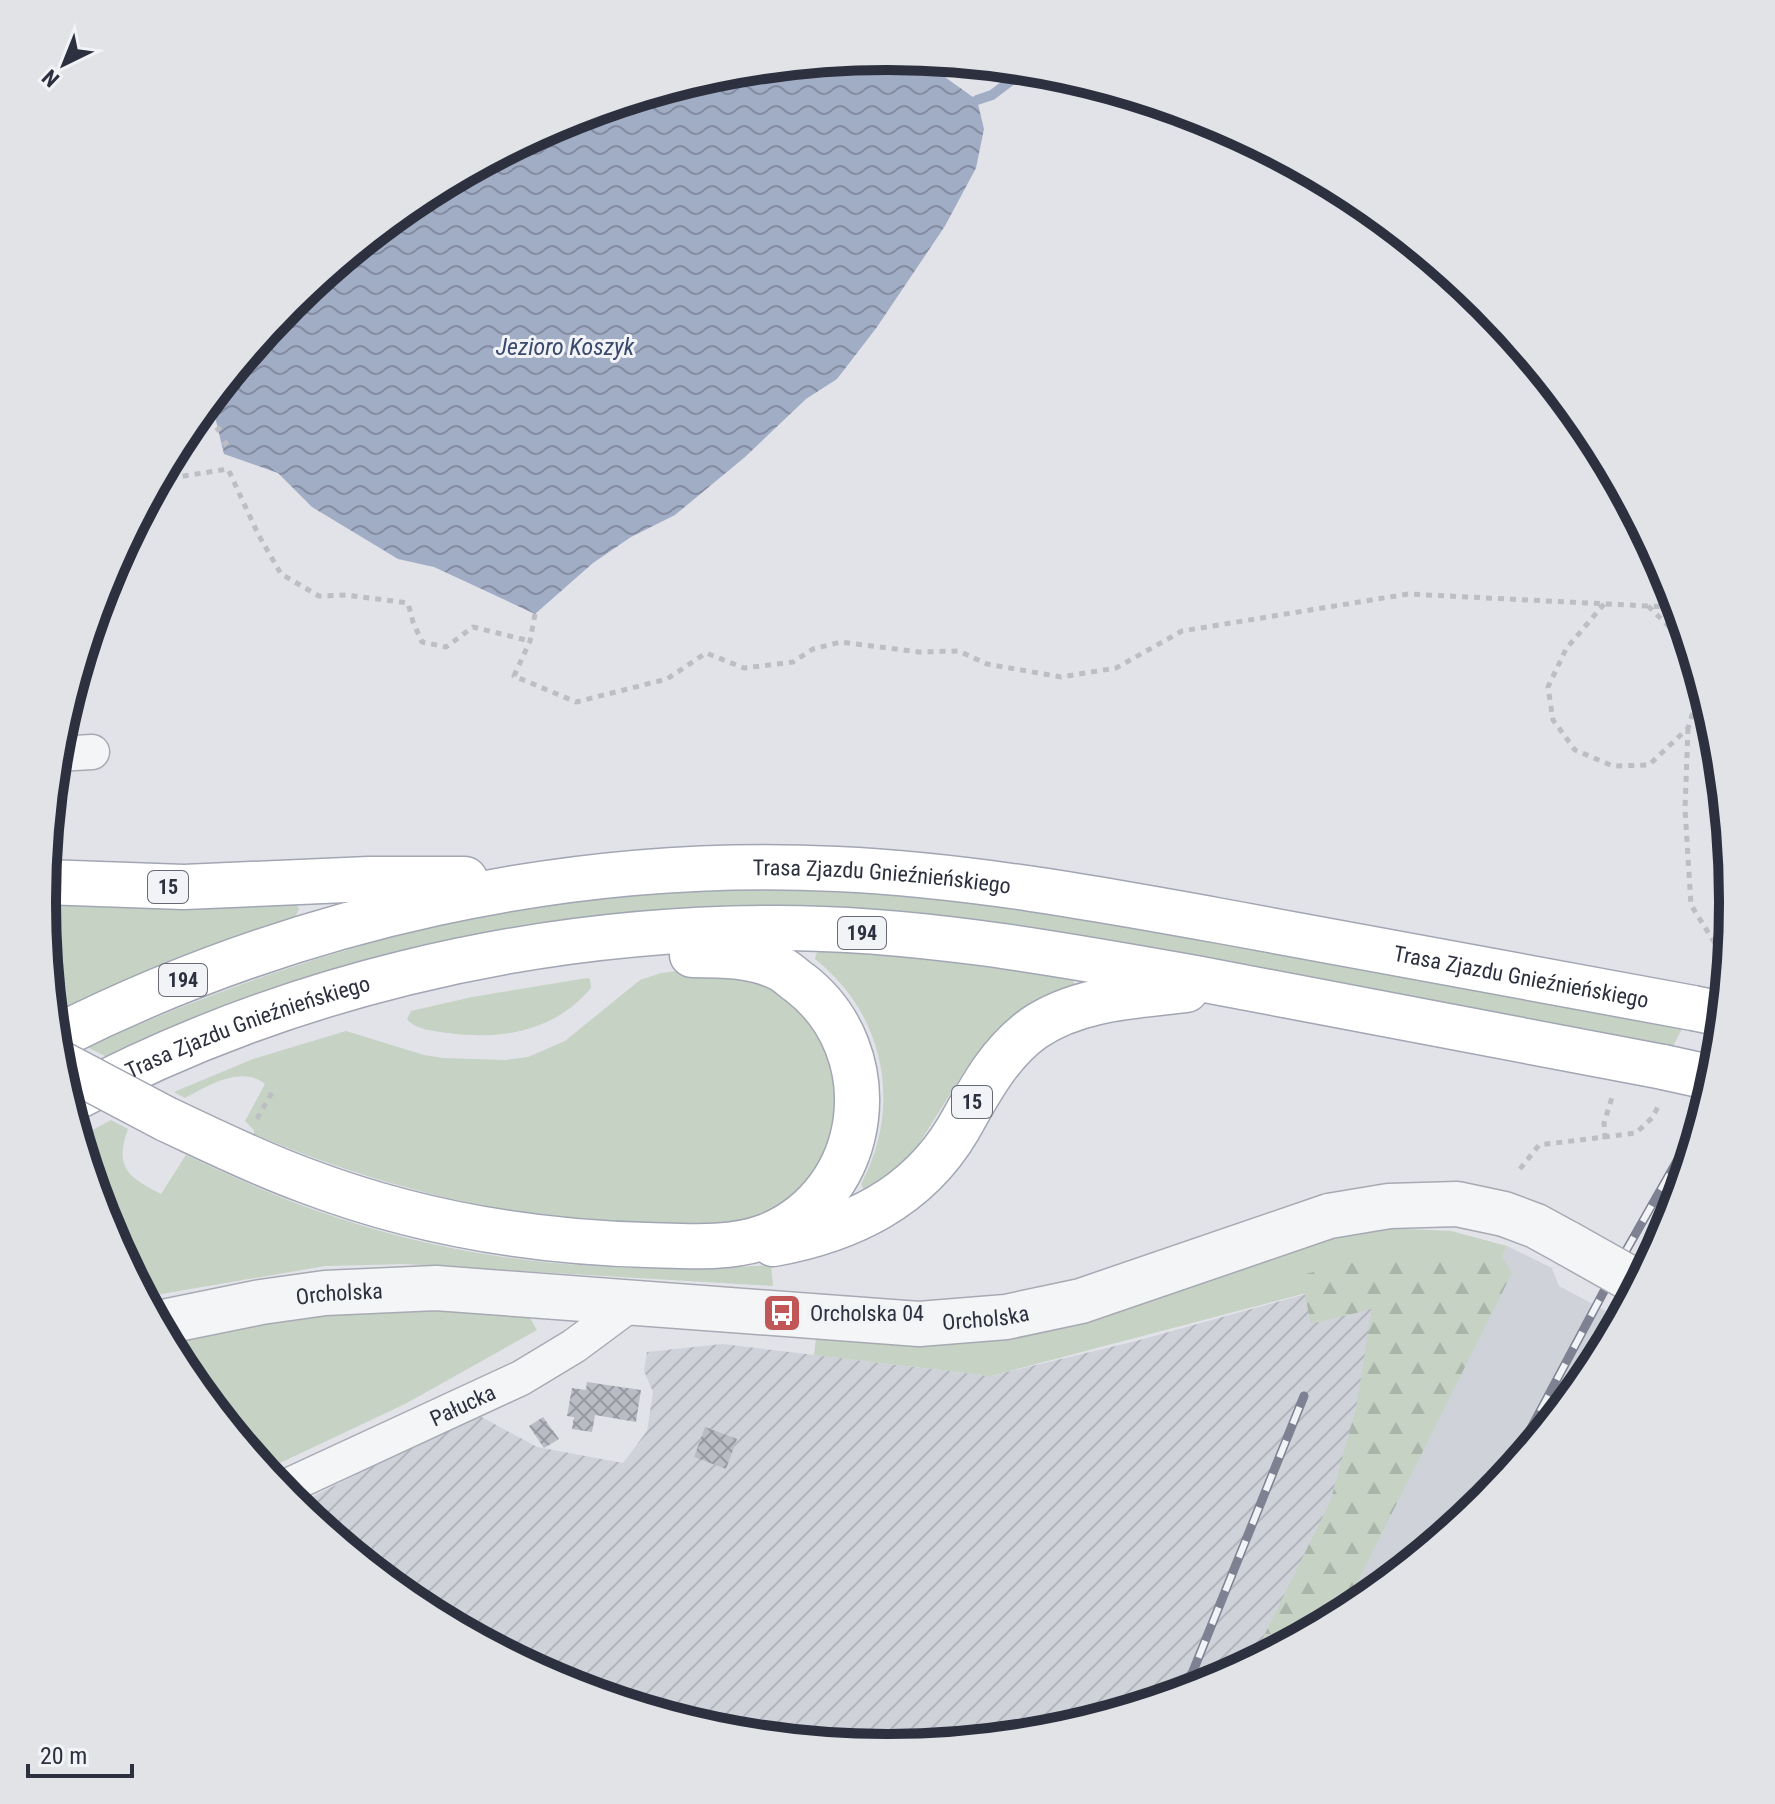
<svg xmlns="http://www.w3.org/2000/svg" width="1775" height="1804" viewBox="0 0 1775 1804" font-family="'Roboto Condensed',sans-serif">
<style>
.built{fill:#d0d2da}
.industrial{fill:url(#industrial-furrows)}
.green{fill:#c5d2c4}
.forest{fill:url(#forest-firs)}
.water{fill:url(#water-waves)}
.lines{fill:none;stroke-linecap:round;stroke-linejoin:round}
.stream{stroke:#a1acc5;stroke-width:10}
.building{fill:url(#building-cross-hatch)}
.minor-casing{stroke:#a8aab3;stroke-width:37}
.tertiary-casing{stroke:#a8aab3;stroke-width:47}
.primary-casing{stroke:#a2a6b3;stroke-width:47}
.path{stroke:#bcbec3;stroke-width:5;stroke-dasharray:6 6;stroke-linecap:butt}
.minor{stroke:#f4f5f7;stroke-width:34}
.tertiary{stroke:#f4f5f7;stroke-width:44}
.primary{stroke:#fff;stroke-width:44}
.rail-casing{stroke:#7d8191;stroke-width:9}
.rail{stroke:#f1f3f6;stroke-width:6;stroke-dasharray:18;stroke-linecap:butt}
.tertiary-bridge-casing{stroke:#a8aab3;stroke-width:47;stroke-linecap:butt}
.primary-bridge-casing{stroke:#a2a6b3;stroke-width:47;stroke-linecap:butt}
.tertiary-bridge{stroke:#f4f5f7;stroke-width:44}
.primary-bridge{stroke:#fff;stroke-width:44}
.labels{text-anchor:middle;stroke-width:6;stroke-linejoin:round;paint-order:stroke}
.shield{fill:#f1f3f6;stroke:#676a76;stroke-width:2}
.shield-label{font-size:20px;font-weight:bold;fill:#2c303f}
.street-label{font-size:22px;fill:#2c303f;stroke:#f1f3f6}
.poi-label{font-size:22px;fill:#2c303f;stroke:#f1f3f6;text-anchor:start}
.water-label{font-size:24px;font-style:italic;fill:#3a496e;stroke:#f1f3f6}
.rim{fill:none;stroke:#2c303f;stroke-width:10}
</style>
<defs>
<pattern id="industrial-furrows" width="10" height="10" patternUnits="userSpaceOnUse" patternTransform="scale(2)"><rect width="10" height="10" fill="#d0d2da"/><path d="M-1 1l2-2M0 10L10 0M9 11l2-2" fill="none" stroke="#b3b5bc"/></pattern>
<pattern id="forest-firs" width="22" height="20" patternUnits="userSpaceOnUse" patternTransform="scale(2)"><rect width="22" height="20" fill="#c5d2c4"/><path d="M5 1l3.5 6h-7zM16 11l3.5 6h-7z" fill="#a9b5a9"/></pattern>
<pattern id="water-waves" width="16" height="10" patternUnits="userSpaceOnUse" patternTransform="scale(2)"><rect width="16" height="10" fill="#a1acc5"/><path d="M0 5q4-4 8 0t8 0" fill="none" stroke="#838ca1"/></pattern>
<pattern id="building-cross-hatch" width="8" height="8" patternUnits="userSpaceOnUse" patternTransform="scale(2)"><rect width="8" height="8" fill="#babcc5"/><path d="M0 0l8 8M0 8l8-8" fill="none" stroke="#9799a1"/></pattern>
</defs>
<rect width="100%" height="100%" fill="#e2e3e9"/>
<path class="built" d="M1507 1246 1552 1268 1559 1286 1619 1318 1590 1372 1485 1500 1357 1605 1311 1630 1492 1279Z"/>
<path class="industrial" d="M1360 1279H1492L1311 1630 1211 1683 1052 1731 887 1747 722 1731 564 1683 417 1605 296 1505 476 1414 537 1447 623 1463 647 1431 653 1392 644 1371 647 1352 722 1344 990 1376 1136 1341Z"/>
<path class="green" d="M746 889 913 895 1027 909 1684 1025 1672 1048 873 911 162 1033 107 1057 87 1047C237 980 390 928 552 905 616 895 681 892 746 889Z
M295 900 299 909 295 917 179 958 53 1014 42 902Z
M821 950 921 958 1072 979 1075 984 1007 1024 985 1044 965 1070 917 1147 894 1172 864 1191 861 1184C903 1107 885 1014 815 959L816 954Z
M694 969C722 970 749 975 775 989 785 994 793 1006 801 1014 808 1022 820 1031 825 1041 855 1104 826 1187 761 1214 732 1226 696 1223 665 1223 522 1223 385 1190 254 1134V1130L245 1121 265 1084C241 1065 208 1086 185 1098L174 1092 253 1059 346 1031 424 1055 443 1058 505 1060 528 1057 565 1041 640 980 661 973Z
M587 978 590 979 591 988C554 1032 501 1040 448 1033 434 1031 416 1030 407 1019L411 1011 472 997Z
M111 1120 128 1129C114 1168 128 1177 161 1194L186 1155C235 1178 285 1201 338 1218 478 1265 625 1275 771 1265L773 1286 405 1264 325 1266 144 1297 106 1225 80 1137Z
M1683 1178 1668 1226 1650 1261 1644 1258Z
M1384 1228 1451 1231 1507 1246 1492 1279H1360L990 1376 814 1355 817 1330Z
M450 1308 527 1313 537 1330 405 1404 265 1470 184 1371 165 1335 315 1310Z"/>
<path class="forest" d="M1382 1256 1502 1257 1512 1273 1342 1613 1251 1662 1330 1502 1356 1408 1372 1309 1311 1324 1301 1275Z"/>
<path class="water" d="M885 57 942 75 977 100 984 129 976 168 945 226 877 327 837 379 806 399 745 457 675 515 631 537 593 563 535 614 434 567 398 559 312 507 278 473 224 454 211 400 290 304 418 199 564 121 723 73Z"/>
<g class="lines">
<path class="stream" d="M977 100 992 95 1025 70"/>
</g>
<path class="building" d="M587 1382 641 1390 636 1422 595 1415 592 1432 572 1429 574 1417 567 1416 572 1388 586 1390Z
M543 1417 559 1439 544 1448 529 1426Z
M705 1427 737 1439 726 1469 694 1457Z"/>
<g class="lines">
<defs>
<g id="minor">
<path d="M57 754 92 752"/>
<path id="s1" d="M281 1489 521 1378 574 1346 632 1303"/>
</g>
<g id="tertiary">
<path id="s2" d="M158 1323 261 1302 325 1293 436 1288 919 1324 1006 1317 1081 1301 1329 1216 1389 1206 1457 1204 1504 1214 1536 1226 1567 1243"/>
</g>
<g id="primary">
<path d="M44 882 184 887 369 879H465"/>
<path id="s3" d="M55 1038C295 917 569 856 837 869 967 875 1094 898 1221 921 1378 949 1535 980 1693 1008"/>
<path id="s4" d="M69 1101C280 988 524 930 763 928 906 926 1055 953 1195 978 1351 1007 1507 1037 1663 1067"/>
<path d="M166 1119C211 1140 257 1163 304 1180 414 1222 529 1242 647 1245 685 1246 731 1250 767 1236 872 1193 888 1051 800 983 794 979 787 972 781 969 753 955 721 955 692 955"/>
<path d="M773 1244C850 1230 917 1198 958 1129 979 1092 998 1054 1034 1028 1078 998 1135 996 1186 990"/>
</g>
</defs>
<use href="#minor" class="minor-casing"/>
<use href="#tertiary" class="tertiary-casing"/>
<use href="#primary" class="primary-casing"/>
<path class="path" d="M216 431 223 425
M223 445 233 438
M159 480 228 469 258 534 281 574 319 596 346 595 408 603 413 622 422 642 446 647 473 627 530 641
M1604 604 1566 649 1548 687 1553 720 1575 750 1613 766 1649 765 1688 728 1701 686
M1648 606 1689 646
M535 614 530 641 514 676 576 702 667 679 706 653 744 668 793 662 813 649 841 642 919 652 959 651 987 664 1061 677 1116 668 1182 631 1408 594 1668 607 1679 613
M1688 728 1685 809 1691 905 1716 945 1725 977
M257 1119 274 1089
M1605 1139 1604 1123 1613 1094
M1520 1169 1539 1145 1636 1133 1652 1118 1660 1103"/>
<use href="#minor" class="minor"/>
<use href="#tertiary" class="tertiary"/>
<use href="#primary" class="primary"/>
<defs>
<path id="rail" d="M1506 1475 1619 1263 1702 1117
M1185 1691 1304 1396"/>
</defs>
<use href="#rail" class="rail-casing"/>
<use href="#rail" class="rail"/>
<defs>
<path id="tertiary-bridge" d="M1567 1243 1638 1283"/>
<path id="primary-bridge" d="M1693 1008 1722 1014
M58 1062 166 1119
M1663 1067 1713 1078"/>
</defs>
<use href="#tertiary-bridge" class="tertiary-bridge-casing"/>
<use href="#primary-bridge" class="primary-bridge-casing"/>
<use href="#tertiary-bridge" class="tertiary-bridge"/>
<use href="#primary-bridge" class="primary-bridge"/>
</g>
<defs>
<symbol id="bus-square" viewBox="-11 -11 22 22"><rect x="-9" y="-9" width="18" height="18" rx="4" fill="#c05655" stroke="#f1f3f6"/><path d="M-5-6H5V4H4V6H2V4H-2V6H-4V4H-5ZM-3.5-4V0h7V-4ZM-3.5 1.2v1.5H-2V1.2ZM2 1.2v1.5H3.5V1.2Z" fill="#fff"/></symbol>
</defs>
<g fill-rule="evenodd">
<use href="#bus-square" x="760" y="1291" width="44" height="44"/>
</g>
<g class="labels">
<g class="shield">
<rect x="148" y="871" width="40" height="32" rx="6"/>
<rect x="838" y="917" width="48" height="32" rx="6"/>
<rect x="159" y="964" width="48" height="32" rx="6"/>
<rect x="952" y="1086" width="40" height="32" rx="6"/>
</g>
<g class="shield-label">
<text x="168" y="894">15</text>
<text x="862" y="940">194</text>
<text x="183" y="987">194</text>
<text x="972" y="1109">15</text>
</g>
<g class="street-label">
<text dy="8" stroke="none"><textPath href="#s3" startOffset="854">Trasa Zjazdu Gnieźnieńskiego</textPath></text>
<text dy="8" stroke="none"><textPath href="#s3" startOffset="1502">Trasa Zjazdu Gnieźnieńskiego</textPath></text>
<text dy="8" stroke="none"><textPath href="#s4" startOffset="194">Trasa Zjazdu Gnieźnieńskiego</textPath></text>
<text dy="8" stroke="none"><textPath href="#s2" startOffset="184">Orcholska</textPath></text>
<text dy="8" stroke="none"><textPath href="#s2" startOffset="832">Orcholska</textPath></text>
<text dy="8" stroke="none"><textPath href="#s1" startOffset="200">Pałucka</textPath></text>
</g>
<g class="poi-label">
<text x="810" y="1321">Orcholska 04</text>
</g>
<g class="water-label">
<text x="565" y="355">Jezioro Koszyk</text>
</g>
</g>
<path d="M0 0H1775V1804H0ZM887 70H888A831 831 0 0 1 1719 901V903A831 831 0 0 1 888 1734H887A831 831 0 0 1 56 903V901A831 831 0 0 1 887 70Z" fill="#e1e3e7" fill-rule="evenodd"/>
<path class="rim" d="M887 70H888A831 831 0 0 1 1719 901V903A831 831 0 0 1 888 1734H887A831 831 0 0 1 56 903V901A831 831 0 0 1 887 70Z"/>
<g transform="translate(64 64) rotate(223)" stroke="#f1f3f6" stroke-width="6" paint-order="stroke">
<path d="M0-6L14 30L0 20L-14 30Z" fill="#2c303f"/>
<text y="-12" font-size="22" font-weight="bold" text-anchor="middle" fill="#2c303f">N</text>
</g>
<path d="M28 1764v12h104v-12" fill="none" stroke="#2c303f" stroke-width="4"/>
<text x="40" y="1764" font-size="24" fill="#2c303f" stroke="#f1f3f6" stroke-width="6" paint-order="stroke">20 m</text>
</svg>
